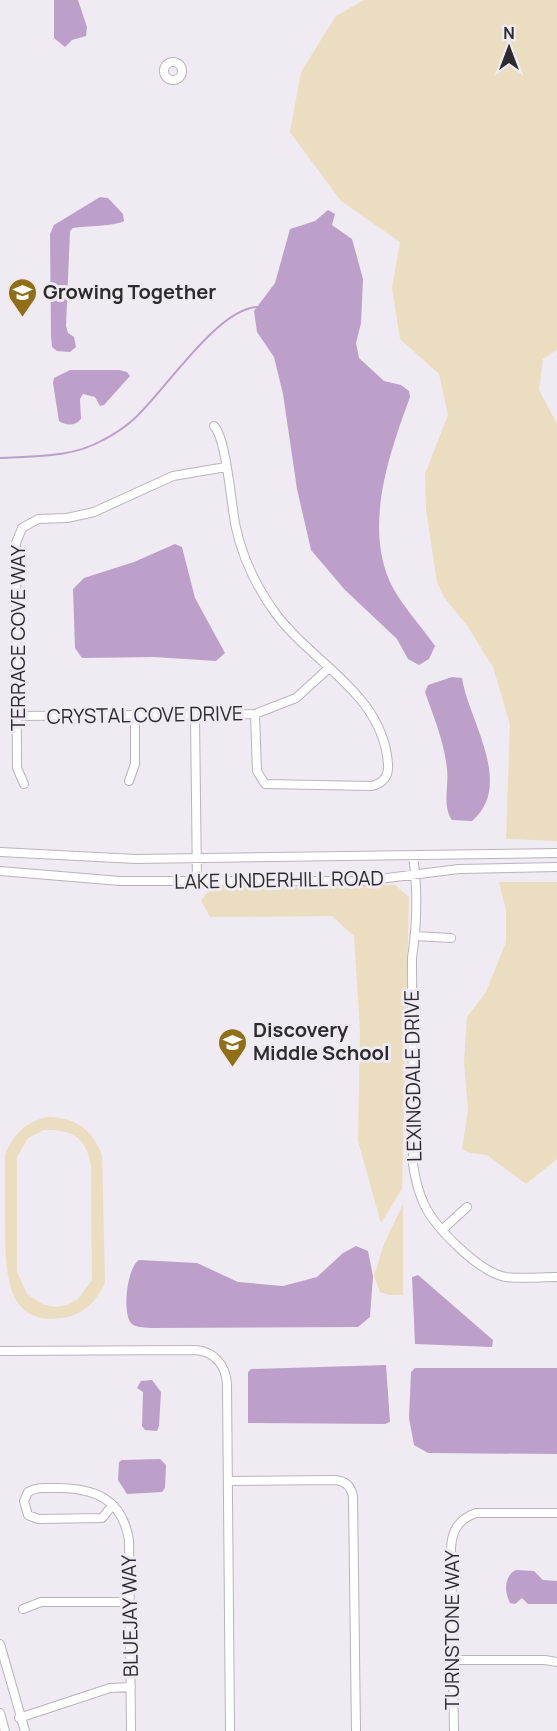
<svg xmlns="http://www.w3.org/2000/svg" width="557" height="1731" viewBox="0 0 557 1731" font-family="Manrope,sans-serif">
<style>
.green{fill:#ebddbf;fill-rule:evenodd}
.water{fill:#bca0ca}
.lines{fill:none;stroke-linecap:round;stroke-linejoin:round}
.stream{stroke:#bca0ca;stroke-width:2}
.minor-casing{stroke:#b9b4bc;stroke-width:10}
.minor{stroke:#fff;stroke-width:8}
.labels{text-anchor:middle;stroke-width:6;stroke-linejoin:round;paint-order:stroke}
.poi-label{font-size:20px;font-weight:bold;fill:#2d2b2f;stroke:#f0eaf2;text-anchor:start}
.street-label{font-size:20px;fill:#2d2b2f;stroke:#f0eaf2}
</style>
<rect width="100%" height="100%" fill="#f0eaf2"/>
<path class="green" d="M364 0H557V350L543 359 539 390 557 424V841L506 839 510 724 493 667 468 627 444 597 437 582 426 509 425 474 448 415 439 374 400 339 392 288 400 242 341 201 290 132 301 72 336 16Z
M499 882H557V1159L526 1184 487 1155 470 1153 462 1149 468 1110 464 1062 467 1017 486 992 506 942V910Z
M214 885H395L409 897 402 1189 381 1223 358 1141 360 1030 354 936 332 916 210 917 201 900Z
M48 1117C76 1118 92 1129 102 1155L105 1282C97 1301 83 1316 61 1318 2 1326 6 1264 5 1224 5 1201 5 1178 5 1155 13 1134 27 1121 48 1117ZM44 1130C72 1129 86 1137 91 1165L92 1280 78 1299 67 1305 54 1307 42 1304 27 1294 17 1272V1157L28 1138Z
M403 1204V1295H389L380 1292 374 1276 384 1244Z"/>
<path class="water" d="M54 0H78L87 27 86 36 72 40 65 47 54 38Z
M100 197 108 198 123 214 124 221C116 226 85 226 73 228L70 231 66 326 68 333 74 337 76 347 70 352 57 351 52 347 51 336 50 234 54 225Z
M328 210 335 214 332 225 352 239 363 279 361 323 356 343 359 358 384 381 401 385 409 391 410 397C390 452 364 524 390 582 399 602 422 627 435 646L429 659 419 665 408 659 397 639 345 590 311 550 297 489 283 394 274 357 257 332 254 311 275 283 290 229 315 221Z
M70 370H119L127 372 130 376 104 405 100 406 95 397 83 394 80 399 81 419C75 426 66 426 59 421L53 383 54 378Z
M175 544 182 547 195 598 225 653 216 661 154 657 82 658 75 648 73 589 84 578 134 562Z
M452 677 462 678C468 719 515 785 472 821L452 820C442 806 449 786 447 769 444 741 434 718 425 692L428 685Z
M356 1246 368 1251 373 1276 370 1317 358 1327 150 1328C144 1327 135 1328 131 1323 122 1313 127 1267 139 1260L197 1263 238 1282 283 1286 317 1277 343 1253Z
M418 1275 493 1340 492 1347 415 1344 412 1277Z
M386 1365 390 1422 385 1424 248 1423V1372L251 1369Z
M415 1368H557V1454L428 1453 414 1445 409 1418 411 1372Z
M152 1380 161 1392 159 1426 157 1431 145 1430 142 1426 143 1392 137 1388 141 1381Z
M160 1459 166 1465 165 1488 162 1492 127 1494 118 1480 119 1462 122 1460Z
M516 1570 534 1571 543 1580 557 1581V1604H528L522 1598 515 1604 510 1603C504 1592 504 1576 516 1570Z"/>
<g class="lines">
<path class="stream" d="M0 458C34 456 72 458 103 440 113 435 125 427 134 419 164 392 217 309 257 307"/>
<defs>
<path id="minor" d="M164 71a9 9 0 1 1 18 0a9 9 0 1 1-18 0Z
M214 426C227 440 231 506 236 528 243 559 257 588 276 614 313 664 383 694 388 764 389 776 383 784 371 786L265 784 257 771 255 714
M17 716 255 714 296 698 329 668
M195 716 197 881
M129 781 135 764V716
M24 784 17 768 16 543 22 528 38 519 67 518 94 512 173 476 226 467
M0 852 136 859 557 853
M413 856C418 890 417 925 412 958L413 1164C415 1178 418 1191 424 1204 435 1228 480 1273 506 1277 522 1279 541 1277 557 1277
M0 871 120 881H363L459 869 557 867
M415 936 451 938
M442 1230 467 1207
M0 1351 196 1350C214 1352 225 1364 227 1383L230 1731
M228 1481 336 1480C346 1481 351 1487 353 1496L356 1731
M112 1506 102 1518 38 1519 28 1515 24 1501 28 1492C37 1487 46 1488 56 1488 94 1488 122 1498 129 1540L131 1731
M23 1609 41 1602H130
M0 1644 25 1731
M452 1660H545L557 1662
M0 1713 5 1731
M19 1718 110 1688 131 1687
M454 1731 451 1548C452 1530 459 1519 476 1513H557"/>
</defs>
<use href="#minor" class="minor-casing"/>
<use href="#minor" class="minor"/>
</g>
<defs>
<symbol id="school-pin" viewBox="-11 -11 22 30"><path d="M0 17L-7.5 6A9.5 9.5 0 1 1 7.5 6Z" fill="#916f15" stroke="#f0eaf2"/><path d="M0-5L7-2L0 1L-7-2ZM-4 1L0 2.5L4 1V4Q0 6-4 4Z" fill="#fff"/></symbol>
</defs>
<g fill-rule="evenodd">
<use href="#school-pin" x="6" y="276" width="33" height="45"/>
<use href="#school-pin" x="216" y="1026" width="33" height="45"/>
</g>
<g class="labels">
<g class="poi-label">
<text x="43" y="299">Growing Together</text>
<text x="253" y="1037">Discovery<tspan x="253" dy="23">Middle School</tspan></text>
</g>
<g class="street-label">
<text transform="translate(18 638) rotate(-90)" y="7">TERRACE COVE WAY</text>
<text transform="translate(145 715) rotate(-1)" y="7">CRYSTAL COVE DRIVE</text>
<text transform="translate(279 880) rotate(-1)" y="7">LAKE UNDERHILL ROAD</text>
<text transform="translate(413 1076) rotate(-91)" y="7">LEXINGDALE DRIVE</text>
<text transform="translate(130 1616) rotate(-91)" y="7">BLUEJAY WAY</text>
<text transform="translate(452 1630) rotate(-90)" y="7">TURNSTONE WAY</text>
</g>
</g>
<g transform="translate(509 48)" stroke="#f0eaf2" stroke-width="4.5" paint-order="stroke">
<path d="M0-4.5L10 22L0 15L-10 22Z" fill="#2d2b2f"/>
<text y="-9" font-size="16" font-weight="bold" text-anchor="middle" fill="#2d2b2f">N</text>
</g>
</svg>
